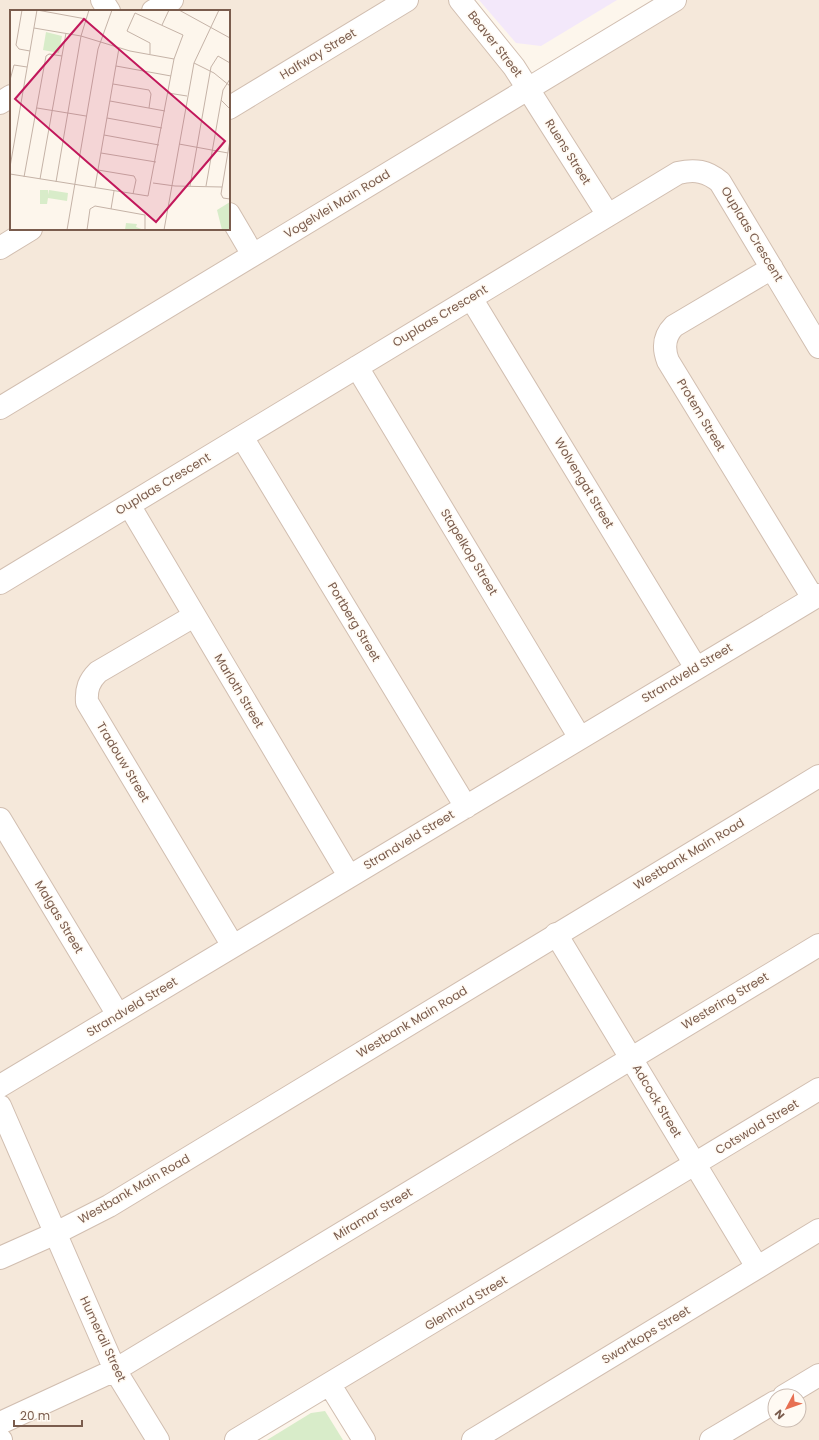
<svg xmlns="http://www.w3.org/2000/svg" width="819" height="1440" viewBox="0 0 819 1440" font-family="Poppins,sans-serif">
<style>
.residential{fill:#f5e8da;fill-rule:evenodd}
.education{fill:#f3e8fa}
.green{fill:#d8ecc9}
.lines{fill:none;stroke-linecap:round;stroke-linejoin:round}
.minor-casing{stroke:#d1beb0;stroke-width:24}
.tertiary-casing{stroke:#d1beb0;stroke-width:24}
.minor{stroke:#fff;stroke-width:22}
.tertiary{stroke:#fff;stroke-width:22}
.labels{text-anchor:middle;stroke-width:3;stroke-linejoin:round;paint-order:stroke}
.street-label{font-size:12px;fill:#7a5c4d;stroke:#fffaf3}
.inset-road{fill:none;stroke:#c5b3a7;stroke-width:1}
.view{fill:#c2185b;fill-opacity:0.15;stroke:#c2185b;stroke-width:2}
.inset-edge{fill:none;stroke:#7a5c4d;stroke-width:2}
</style>
<rect width="100%" height="100%" fill="#fdf6ec"/>
<path class="residential" d="M0 0H457L528 88 673 0H819V1440H362L330 1386 239 1440H0ZM11 11H229V229H11ZM775 1396H799V1420H775Z"/>
<path class="education" d="M479 0H617L541 46 516 43Z"/>
<path class="green" d="M325 1411 343 1440H267L311 1413Z"/>
<g class="lines">
<defs>
<path id="minor" d="M102 0 109 11
M460 0 514 67 608 215
M153 11 172 0
M0 103 11 96
M229 108 407 0
M229 214 253 255
M0 248 31 229
M772 268 674 326C664 336 663 348 668 361L813 598
M471 298 696 668
M357 367 580 738
M0 408 675 0
M242 437 466 807
M129 505 349 876
M0 583 678 173C695 169 707 171 720 182L819 347
M194 616 98 672C89 681 86 689 87 702L233 946
M0 819 118 1015
M556 934 757 1267
M0 1086 819 595
M0 1106 115 1370 158 1440
M330 1385 364 1440
M784 1396 819 1375
M0 1423 115 1370 819 945
M0 1439 1 1440
M236 1440 819 1089
M473 1440 819 1230
M711 1440 775 1402"/>
<path id="tertiary" d="M0 1258 56 1233 109 1206 819 776"/>
</defs>
<use href="#minor" class="minor-casing"/>
<use href="#tertiary" class="tertiary-casing"/>
<use href="#minor" class="minor"/>
<use href="#tertiary" class="tertiary"/>
</g>
<g class="labels">
<g class="street-label">
<text transform="translate(495 44) rotate(52)" y="4">Beaver Street</text>
<text transform="translate(318 54) rotate(-31)" y="4">Halfway Street</text>
<text transform="translate(568 152) rotate(58)" y="4">Ruens Street</text>
<text transform="translate(337 204) rotate(-31)" y="4">Vogelvlei Main Road</text>
<text transform="translate(752 234) rotate(59)" y="4">Ouplaas Crescent</text>
<text transform="translate(440 316) rotate(-31)" y="4">Ouplaas Crescent</text>
<text transform="translate(701 415) rotate(59)" y="4">Protem Street</text>
<text transform="translate(584 483) rotate(59)" y="4">Wolvengat Street</text>
<text transform="translate(163 484) rotate(-31)" y="4">Ouplaas Crescent</text>
<text transform="translate(469 552) rotate(59)" y="4">Stapelkop Street</text>
<text transform="translate(354 622) rotate(59)" y="4">Portberg Street</text>
<text transform="translate(687 673) rotate(-31)" y="4">Strandveld Street</text>
<text transform="translate(239 691) rotate(59)" y="4">Marloth Street</text>
<text transform="translate(123 762) rotate(59)" y="4">Tradouw Street</text>
<text transform="translate(409 840) rotate(-31)" y="4">Strandveld Street</text>
<text transform="translate(689 854) rotate(-31)" y="4">Westbank Main Road</text>
<text transform="translate(59 917) rotate(59)" y="4">Malgas Street</text>
<text transform="translate(725 1001) rotate(-31)" y="4">Westering Street</text>
<text transform="translate(132 1007) rotate(-31)" y="4">Strandveld Street</text>
<text transform="translate(412 1022) rotate(-31)" y="4">Westbank Main Road</text>
<text transform="translate(657 1101) rotate(59)" y="4">Adcock Street</text>
<text transform="translate(757 1127) rotate(-31)" y="4">Cotswold Street</text>
<text transform="translate(134 1189) rotate(-30)" y="4">Westbank Main Road</text>
<text transform="translate(373 1214) rotate(-31)" y="4">Miramar Street</text>
<text transform="translate(466 1303) rotate(-31)" y="4">Glenhurd Street</text>
<text transform="translate(646 1335) rotate(-31)" y="4">Swartkops Street</text>
<text transform="translate(103 1339) rotate(65)" y="4">Humerail Street</text>
</g>
</g>
<g transform="translate(10 10)">
<rect width="220" height="220" fill="#fdf6ec"/>
<path d="M36 22 52 26 49 43 33 40ZM30 180H38V185L39 180 58 183 57 191 38 188 37 194H30ZM220 192V220H212L207 200ZM116 213 127 214 126 217 134 220H115Z" fill="#d8ecc9"/>
<path class="inset-road" d="M12 0 6 35 9 39 20 41M27 0 76 9M169 0 220 28M152 15 159 0M140 44V33L117 21 125 3 173 25 164 49M184 53 204 63 220 76M106 56 161 66M0 70 4 55 17 57M103 74 139 80 141 84 139 98M158 83 177 86M211 90 220 99M100 91 155 101M27 98 76 106M97 108 152 118M94 125 149 135M220 130 211 184 213 188 220 189M169 134 218 143M91 143 146 152M0 157 27 0M88 160 124 166 126 170 123 184M0 164 138 186 164 49 120 41 71 26 24 18M14 167 36 46 39 44 52 46M30 169 56 23M46 172 71 26 79 0M143 173 165 176 212 177M180 176 201 57 208 46 220 53M196 176 213 80 220 69M85 177 109 38M101 199 104 181M57 220 88 39 102 0M77 220 80 199 85 196 135 205V220M154 220 184 53 209 0"/>
<path class="view" d="M74 9 215 131 146 212 5 89Z"/>
<rect width="220" height="220" class="inset-edge"/>
</g>
<g transform="translate(787 1408) rotate(229)"><circle r="19" fill="#fffaf3" stroke="#cabbb1"/>
<path d="M0-3L7 15L0 10L-7 15Z" fill="#e76f51"/>
<text y="-6" font-size="11" font-weight="bold" text-anchor="middle" fill="#7a5c4d">N</text>
</g>
<path d="M14 1420v6h68v-6" fill="none" stroke="#7a5c4d" stroke-width="2"/>
<text x="20" y="1420" font-size="12" fill="#7a5c4d" stroke="#fffaf3" stroke-width="3" paint-order="stroke">20 m</text>
</svg>
